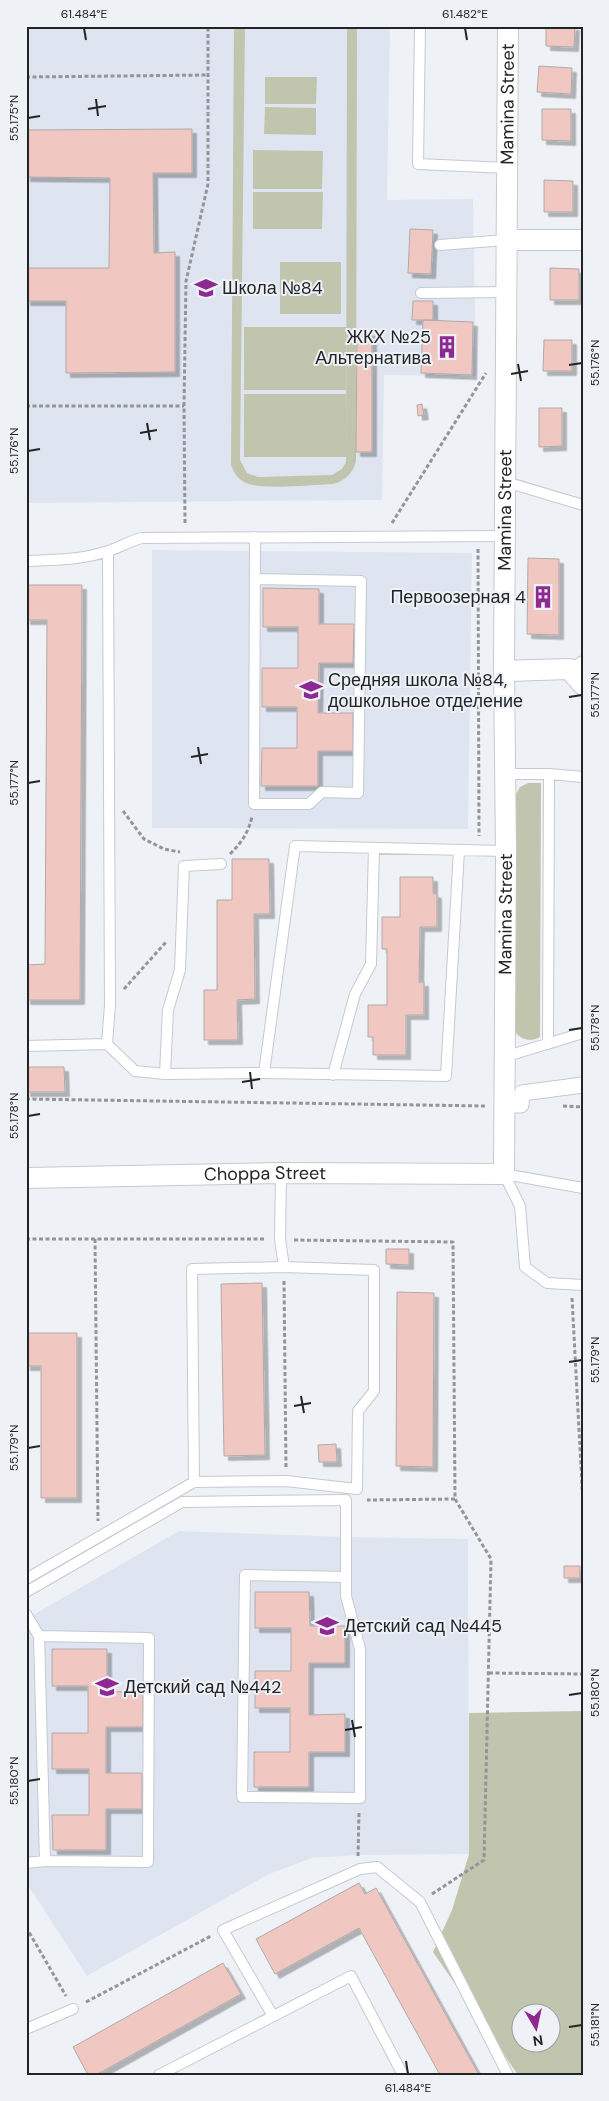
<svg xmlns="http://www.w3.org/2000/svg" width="609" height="2101" viewBox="0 0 609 2101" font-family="'DM Sans',sans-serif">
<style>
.built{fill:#dee5f1}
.green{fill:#c2c5ae;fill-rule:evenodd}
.building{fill:#f0c7c1;stroke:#b1aaa9;filter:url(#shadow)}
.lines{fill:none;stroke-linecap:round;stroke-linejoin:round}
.service-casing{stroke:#c6c9cf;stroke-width:12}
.pedestrian-casing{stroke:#c6c9cf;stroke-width:17}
.minor-casing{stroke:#c6c9cf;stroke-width:22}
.path{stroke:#929599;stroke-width:3;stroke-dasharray:4 2.5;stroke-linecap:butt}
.service{stroke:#fff;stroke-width:10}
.pedestrian{stroke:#fff;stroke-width:15}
.minor{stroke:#fff;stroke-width:20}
.ticks{fill:none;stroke:#232426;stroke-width:2}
.labels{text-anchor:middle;stroke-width:4;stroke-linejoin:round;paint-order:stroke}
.street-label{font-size:18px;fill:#232426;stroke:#eef2f7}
.poi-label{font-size:18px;fill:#232426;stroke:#eef2f7;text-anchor:start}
.neatline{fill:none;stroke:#232426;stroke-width:2}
.ticks-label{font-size:12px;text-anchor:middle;fill:#232426}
</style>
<defs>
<filter id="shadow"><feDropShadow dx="4.5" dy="4.5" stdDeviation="0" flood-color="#0004"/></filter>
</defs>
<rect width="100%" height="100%" fill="#eef2f7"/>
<path class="built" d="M26 26H390L387 200 473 199 476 376 384 375 382 500 26 503Z
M152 550 472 553 468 829 152 828Z
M179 1531 346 1537 468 1539 469 1854 358 1855 312 1858 269 1874 87 1976 26 1882V1619Z"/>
<path class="green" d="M234 26H245L240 460 247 473 258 477 332 475 342 469 346 462 347 26H357L356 461C353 473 345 481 333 484 314 485 261 490 246 483 238 479 234 473 231 465Z
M265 77H317L316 104H265Z
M265 107 316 108V135L264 134Z
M253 150 323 151 322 189H253Z
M253 192H323L322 229H253Z
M280 262H341V314H280Z
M244 327H346V390H244Z
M244 394H346V457H244Z
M528 783H541L540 1037C529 1043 519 1039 513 1029L514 798 520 787Z
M583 1711V2075H518L433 1952 452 1910 469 1854V1713ZM522 2014H552V2044H522Z"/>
<path class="building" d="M546 26H575L574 47 546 46Z
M539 66 572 68 571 94 537 92Z
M542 109H571V141L542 140Z
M192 129V173H153L154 253 175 252V372L66 373V301H26V268H109L110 178 26 177V130Z
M544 180 573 181V212H544Z
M410 229 433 230 431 274 408 273Z
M550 268 579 269V300H550Z
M413 301H433V320H412Z
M423 320 473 322 472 375 421 373Z
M357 332H372V452H356Z
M544 340H572V371H543Z
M422 404 424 415 418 416 417 405Z
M539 408H562V446L539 447Z
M528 558 559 559V635L527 634Z
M26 585H82L80 1000H26V965L45 964 47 620H26Z
M263 588 319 589V624H354L353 663H319L318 713H353V751H318V786H261L262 748H297V707H262V668H298V627H263Z
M232 859H269L270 914H254L255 999 237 1000 238 1040H204V990H217V900H232Z
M400 877H433V893L437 894V927H420L419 982H424V1015H406V1055H373V1037H368V1005H387V949H382V917H400Z
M26 1067H64L65 1092H26Z
M386 1249H409V1265L386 1264Z
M262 1283 265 1455 224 1456 221 1284Z
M397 1292 434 1293 433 1467 396 1466Z
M26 1333H77V1498H41V1366H26Z
M336 1444 337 1462H319L318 1445Z
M564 1566H580V1578H564Z
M255 1592H309L310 1626H345V1663H309V1715L345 1714V1752H309V1787H254V1752H290V1708H255V1671H291V1628H255Z
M52 1649H107V1692L143 1691V1727H106V1773H142V1809H106V1850H53L52 1815H89V1769H52V1733H88V1686H52Z
M359 1883 365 1894 376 1888 479 2075H440L359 1928 275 1974 256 1939Z
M223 1963 241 1994 96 2075H88L73 2047Z"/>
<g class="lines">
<defs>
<path id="service" d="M420 26 418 164 507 168
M440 245 506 240
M421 293 506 292
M506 482 583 505
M26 561C53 560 79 560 105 552 118 549 128 541 142 538L505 536
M255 579 361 581 358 793 322 792 309 804H254L255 537
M569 669 583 661
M506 774H549L583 777
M107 1044 110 1005 108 552
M548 1044 549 774
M26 1046 107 1044 135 1071 165 1074 264 1073 446 1076 459 850
M504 1057 583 1033
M264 1073 295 846 506 851
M165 1074 168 1010 180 970 184 866 221 864
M333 1075 355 994 371 964 374 848
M504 1174 520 1206 525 1267 547 1283 583 1285
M504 1174 583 1188
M194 1482 192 1269 284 1267
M26 1579 194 1482 286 1481 357 1489 358 1411 374 1391V1270L284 1267 280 1239 281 1173
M26 1592 182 1502 346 1500V1596L360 1649V1798L242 1797 245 1575 346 1577
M26 1614 39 1636 45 1861 26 1863
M39 1636 149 1638 148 1862 45 1861
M273 2016 223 1930 360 1869 377 1867 420 1902 508 2075
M26 2029 73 2009
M159 2075 351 1976 403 2075"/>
<path id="pedestrian" d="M516 1105H521L522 1093 583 1085"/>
<g id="minor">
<path d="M506 240H583"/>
<path d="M504 671 569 669 583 685"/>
<path id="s1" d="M26 1178 281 1173 504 1174 506 851 504 671 508 26"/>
</g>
</defs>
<use href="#service" class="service-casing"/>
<use href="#pedestrian" class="pedestrian-casing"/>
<use href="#minor" class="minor-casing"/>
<path class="path" d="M26 77 209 75
M26 406H184
M185 523 184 406 186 281 208 184V26
M392 523 486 373
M478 549 479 836
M123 811 144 839 164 849 180 852
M230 854C242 842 248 833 252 817
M124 989 166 942
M26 1099 485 1106
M563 1106 583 1107
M26 1239H266
M95 1239 98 1521
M294 1240 453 1242 455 1499 367 1500
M284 1281 286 1467
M572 1298 583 1504
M489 1673 583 1674
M358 1856 359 1812
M432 1894 484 1860 491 1559 455 1499
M26 1927 66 1996
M86 2002 211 1936"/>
<use href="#service" class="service"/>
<use href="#pedestrian" class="pedestrian"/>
<use href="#minor" class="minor"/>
</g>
<path class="ticks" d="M84 28 86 40M465 28 467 40M96 99 98 116M88 109 106 106M28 118 40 116M518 364 521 381M569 365 582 363M511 374 528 371M147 423 150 440M140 433 157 430M28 451 40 449M569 697 582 695M198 747 201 764M191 757 208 754M28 783 40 781M569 1030 582 1028M250 1072 252 1089M242 1082 260 1079M28 1116 40 1114M569 1362 582 1360M301 1396 304 1413M294 1406 311 1403M28 1448 40 1446M569 1695 582 1693M352 1720 355 1737M345 1730 362 1727M28 1781 40 1779M569 2027 582 2025M406 2061 408 2074"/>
<defs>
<symbol id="school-bare" viewBox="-9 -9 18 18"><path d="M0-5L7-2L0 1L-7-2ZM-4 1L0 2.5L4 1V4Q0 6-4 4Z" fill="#8d2990" stroke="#eef2f7" stroke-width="2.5" paint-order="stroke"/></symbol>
<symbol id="building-bare" viewBox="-9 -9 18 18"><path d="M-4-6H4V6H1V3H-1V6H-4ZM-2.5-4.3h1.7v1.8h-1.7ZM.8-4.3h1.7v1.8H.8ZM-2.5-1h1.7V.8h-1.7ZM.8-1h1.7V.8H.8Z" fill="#8d2990" stroke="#eef2f7" stroke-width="2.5" paint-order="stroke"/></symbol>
</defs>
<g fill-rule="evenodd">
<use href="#school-bare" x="190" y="272" width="32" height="32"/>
<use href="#building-bare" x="431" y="331" width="32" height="32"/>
<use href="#building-bare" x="527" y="581" width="32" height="32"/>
<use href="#school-bare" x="295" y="674" width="32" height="32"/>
<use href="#school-bare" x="311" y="1610" width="32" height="32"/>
<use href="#school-bare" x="91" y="1671" width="32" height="32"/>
</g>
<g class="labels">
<g class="street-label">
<text dy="6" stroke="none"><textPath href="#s1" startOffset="1548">Mamina Street</textPath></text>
<text dy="6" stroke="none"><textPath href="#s1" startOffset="1142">Mamina Street</textPath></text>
<text dy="6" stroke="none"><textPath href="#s1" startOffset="738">Mamina Street</textPath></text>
<text dy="6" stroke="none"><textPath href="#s1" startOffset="239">Choppa Street</textPath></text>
</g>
<g class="poi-label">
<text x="222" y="294">Школа №84</text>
<text x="431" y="343" text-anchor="end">ЖКХ №25<tspan x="431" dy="21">Альтернатива</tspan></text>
<text x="526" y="603" text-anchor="end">Первоозерная 4</text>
<text x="328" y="686">Средняя школа №84,<tspan x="328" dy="21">дошкольное отделение</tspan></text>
<text x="344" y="1632">Детский сад №445</text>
<text x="124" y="1693">Детский сад №442</text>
</g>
</g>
<rect width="609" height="2101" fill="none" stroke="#eef2f7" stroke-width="55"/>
<g transform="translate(536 2028) rotate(171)"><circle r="24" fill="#eef2f7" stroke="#9da0a3"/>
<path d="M0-4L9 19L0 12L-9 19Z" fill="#8d2990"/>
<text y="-8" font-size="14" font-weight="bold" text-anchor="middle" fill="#232426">N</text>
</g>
<rect x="28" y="28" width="554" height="2046" class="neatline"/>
<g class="ticks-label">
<text x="84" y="18">61.484°E</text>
<text x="465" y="18">61.482°E</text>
<text transform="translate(14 118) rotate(-90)" y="4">55.175°N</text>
<text transform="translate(595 363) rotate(-90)" y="4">55.176°N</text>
<text transform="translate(14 451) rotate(-90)" y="4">55.176°N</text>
<text transform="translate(595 695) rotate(-90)" y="4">55.177°N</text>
<text transform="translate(14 783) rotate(-90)" y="4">55.177°N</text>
<text transform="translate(595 1028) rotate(-90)" y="4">55.178°N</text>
<text transform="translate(14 1116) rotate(-90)" y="4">55.178°N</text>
<text transform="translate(595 1360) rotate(-90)" y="4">55.179°N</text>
<text transform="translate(14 1448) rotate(-90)" y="4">55.179°N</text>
<text transform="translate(595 1693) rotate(-90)" y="4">55.180°N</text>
<text transform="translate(14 1781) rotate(-90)" y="4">55.180°N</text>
<text transform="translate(595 2025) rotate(-90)" y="4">55.181°N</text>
<text x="408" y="2092">61.484°E</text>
</g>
</svg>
